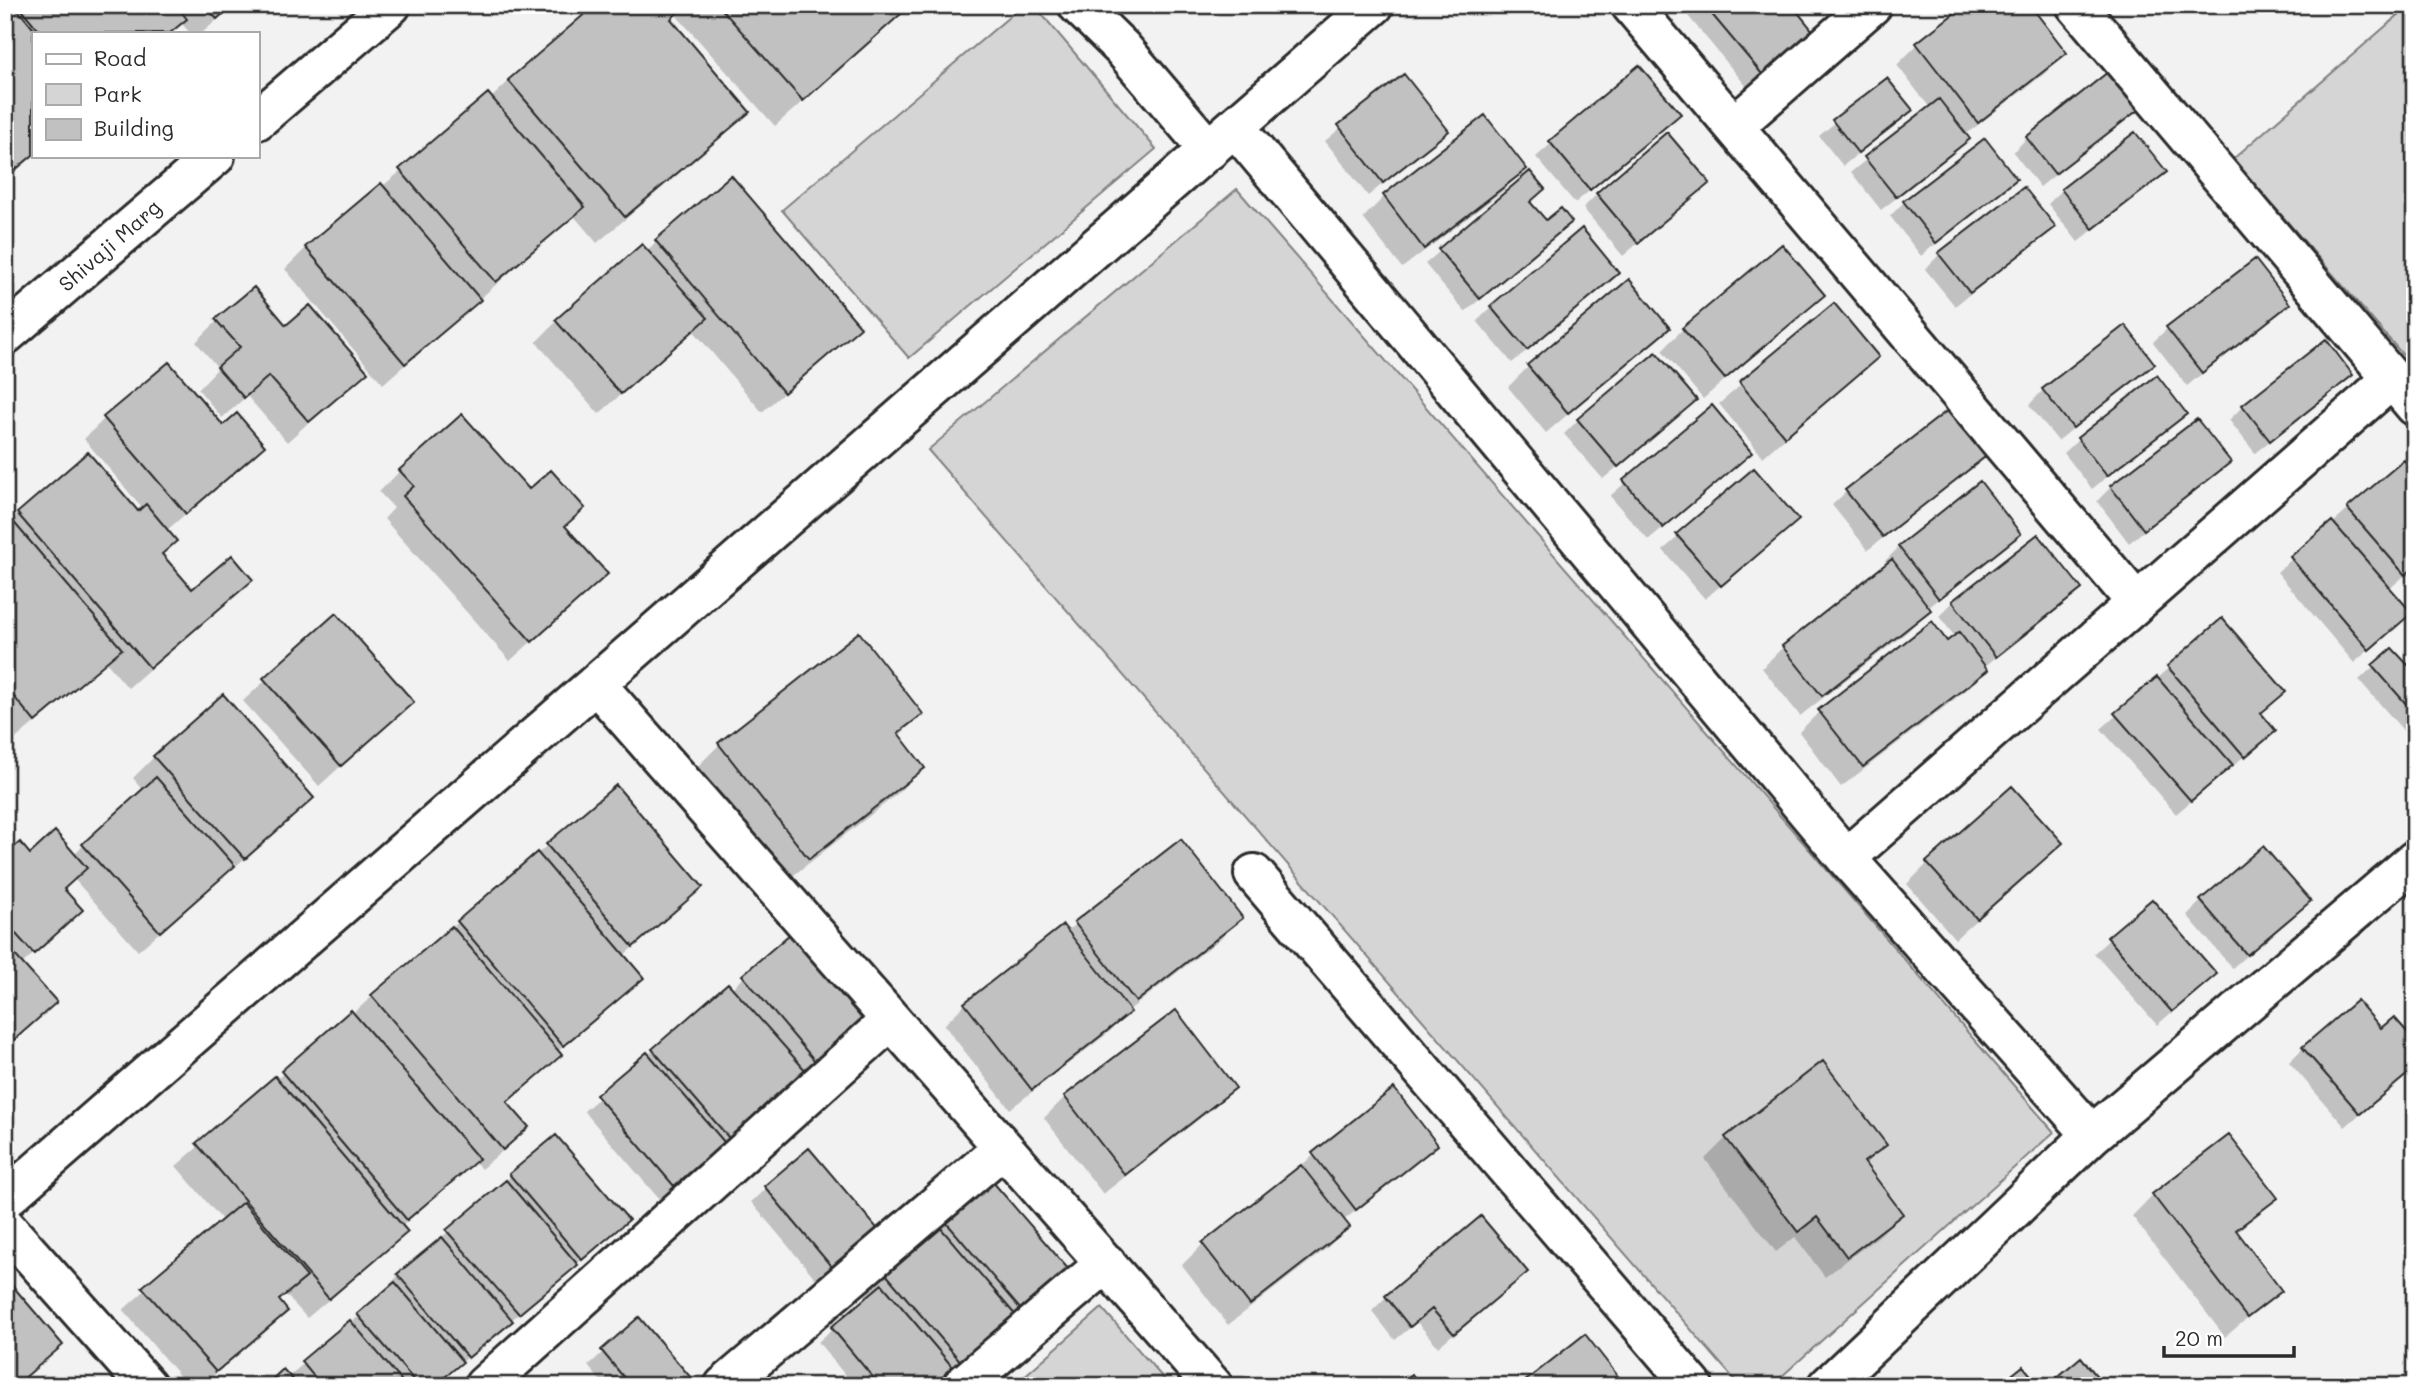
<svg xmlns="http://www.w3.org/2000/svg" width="2420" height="1391" viewBox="0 0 2420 1391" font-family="Mali,sans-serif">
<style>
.green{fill:#d5d5d5;stroke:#808080;stroke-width:2}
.shadow{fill:#0003}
.building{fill:#c1c1c1;stroke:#2b2b2b;stroke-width:2}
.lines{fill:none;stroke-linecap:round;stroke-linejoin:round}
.minor-casing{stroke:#2b2b2b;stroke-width:44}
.minor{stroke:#fff;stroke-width:38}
.labels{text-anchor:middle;stroke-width:7;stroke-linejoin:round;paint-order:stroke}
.street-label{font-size:21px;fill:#2b2b2b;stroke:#fff}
</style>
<rect width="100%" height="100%" fill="#f2f2f2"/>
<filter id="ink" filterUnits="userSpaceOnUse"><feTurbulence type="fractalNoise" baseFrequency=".0143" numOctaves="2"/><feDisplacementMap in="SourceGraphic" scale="14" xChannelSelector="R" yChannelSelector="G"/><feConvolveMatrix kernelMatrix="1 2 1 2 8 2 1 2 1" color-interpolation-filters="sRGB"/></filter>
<g filter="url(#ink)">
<path class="green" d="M1023 5H1034L1156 149 909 358 782 210Z
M2410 5H2415V369L2233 159Z
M1237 189 2054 1132 1771 1386H1740L928 450Z
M1102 1308 1170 1386H1013Z"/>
<path class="shadow" d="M5 5H234L202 33H190L181 23 170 33H33L34 156 5 180Z
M654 5H912L775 126 676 15 670 20 747 112 720 139 597 243 574 216 383 384 285 269 306 248 490 99 509 81Z
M1679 5H1789L1815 36 1752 93Z
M1918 44 2065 53 2044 74 1965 135 1968 139 1954 153 1881 210 1851 172 1930 108 1897 65Z
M1639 67 1664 128 1575 203 1536 157Z
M1403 76 1447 131 1368 196 1325 141Z
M1886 80 1910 110 1843 166 1819 136Z
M2136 110 2040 187 2013 152 2027 138Z
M1485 118 1525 169 1504 190 1402 268 1363 218 1384 197Z
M2164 172 2078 242 2048 204 2062 190Z
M1530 174 1543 189 1529 203 1555 236 1465 312 1425 264Z
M731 178 859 327 762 412 693 330 599 414 536 342 557 321 646 251Z
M2014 179 1921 256 1890 216 1904 202Z
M1708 183 1623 256 1583 208 1597 194Z
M2053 227 1955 306 1925 269 1940 254Z
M1602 287 1512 363 1477 321 1491 307Z
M1822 295 1703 399 1662 350 1683 329Z
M2288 304 2187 386 2153 342 2168 328Z
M1833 305 1877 357 1763 457 1719 404Z
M217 321 286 327 365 372 287 442 247 396 222 418 198 389 218 368 196 342Z
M1668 328 1546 433 1508 387 1529 366Z
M2153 363 2058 441 2029 405 2043 390Z
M2351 375 2255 453 2229 420 2243 406Z
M1711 408 1735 467 1648 540 1610 496Z
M1680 414 1603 479 1564 434 1578 420Z
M2185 414 2092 489 2064 453 2079 439Z
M105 418 223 427 263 446 166 531 160 555 192 592 251 580 128 688 106 662 13 741 11 738 5 744V515L11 521 18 514 138 513 143 509 84 439Z
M1983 457 1868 550 1832 505 1847 491Z
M2228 462 2129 543 2097 501 2111 487Z
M1754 470 1797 520 1705 599 1663 550Z
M400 471 529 492 606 574 510 661 384 519 394 508 379 492Z
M1980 484 2019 534 1928 608 1908 631 1800 716 1762 668 1783 647 1887 565 1885 561 1899 547Z
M2349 509 2415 567 2389 589 2410 613 2354 663 2277 572Z
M2079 589 1984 667 1986 670 1965 691 1841 787 1799 732 1820 711 1955 637 1939 616 1953 602Z
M336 616 412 701 319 786 243 701Z
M2222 621 2269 706 2260 714 2274 731 2176 814 2101 729Z
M859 635 921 714 898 737 923 768 896 795 781 885 692 772 719 745Z
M2415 662V744L2359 680 2374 666 2408 668Z
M154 757 291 818 138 951 74 879 62 890 67 924 21 965 55 1002 5 1048V857L73 855 144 791 133 778Z
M615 787 701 887 623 956 642 977 557 1052 560 1055 506 1103 527 1127 506 1148 481 1169 474 1161 401 1227 405 1232 384 1253 307 1318 286 1295 278 1302 286 1311 265 1332 201 1386H188L123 1310 223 1221 176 1166Z
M2061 843 1955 939 1907 884 1928 863Z
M2201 901 2294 915 2232 968 2187 915Z
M2151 902 2200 988 2157 1025 2094 953Z
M1241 918 1220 939 1128 1011 1108 1033 1010 1109 944 1025 965 1004 1076 924Z
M790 936 861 1020 659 1199 584 1111 728 985 731 989Z
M2303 1048 2411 1070 2345 1127 2289 1062Z
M1234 1087 1213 1108 1103 1194 1044 1118 1065 1097Z
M1394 1091 1436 1145 1343 1221 1348 1227 1327 1248 1228 1325 1182 1265 1203 1244Z
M2229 1137 2275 1198 2236 1233 2280 1291 2225 1337 2132 1216 2153 1195Z
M1726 1138 1885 1145 1864 1165 1901 1214 1880 1235 1825 1277 1795 1237 1776 1252 1705 1159Z
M809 1151 879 1234 821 1285 751 1202Z
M511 1176 612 1234 434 1386H268L288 1377 351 1323 386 1292 384 1290 398 1276Z
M992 1183 1052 1284 938 1386H854L818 1342 867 1298 865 1295 886 1274Z
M1526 1272 1438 1347 1417 1322 1395 1340 1372 1311 1386 1297Z
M639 1319 696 1386H605L588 1366Z
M1585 1337 1622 1386H1522Z"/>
<path class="building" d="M5 5H14L37 33H33V155L15 170 5 158Z
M18 5H176L187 19 170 33H41Z
M204 5H233L217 19Z
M595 5H685L671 19 750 112 625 217 508 80Z
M718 5H911L803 101Z
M1704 5H1792L1818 37 1767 80Z
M1965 5H2030L2067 53 1978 123 1916 43Z
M1639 65 1681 114 1590 190 1549 141Z
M2108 72 2138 110 2055 174 2026 137Z
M1404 74 1449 131 1383 183 1338 125Z
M1887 78 1913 110 1858 153 1832 120Z
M488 93 585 207 496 282 399 169Z
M1939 99 1970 139 1896 197 1864 157Z
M1485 115 1527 169 1424 249 1383 195Z
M1667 132 1710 183 1638 243 1596 193Z
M2135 132 2167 172 2093 229 2061 189Z
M1985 138 2017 179 1936 243 1903 201Z
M1530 171 1545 189 1530 202 1546 220 1561 208 1572 222 1480 299 1438 249Z
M731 175 861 327 784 393 655 240Z
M381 183 481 300 405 364 305 247Z
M2024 187 2056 227 1970 293 1938 253Z
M1582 228 1619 273 1527 350 1490 306Z
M642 244 708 318 621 394 555 320Z
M1782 244 1825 295 1725 379 1682 328Z
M2255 259 2290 304 2202 373 2166 327Z
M1629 279 1670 328 1568 413 1527 365Z
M254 287 286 325 310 305 368 372 309 422 269 376 244 398 217 367 240 347 215 319Z
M1834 303 1879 357 1785 437 1739 382Z
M2125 325 2155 364 2073 428 2042 389Z
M2326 339 2353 375 2270 441 2242 405Z
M1656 352 1697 400 1618 467 1577 419Z
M169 362 223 425 237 413 265 446 186 514 103 417Z
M2157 375 2187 414 2107 476 2077 438Z
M1712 405 1752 453 1663 528 1623 480Z
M1948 410 1985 457 1883 537 1845 490Z
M462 414 529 489 551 470 585 508 565 526 608 574 532 642 403 496 414 486 399 470Z
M2197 419 2231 462 2144 530 2110 486Z
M88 452 138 511 146 504 177 541 162 554 192 589 232 555 253 580 150 668 17 513Z
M2404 460 2415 473V567L2405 575 2347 508Z
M1754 468 1799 520 1721 586 1676 534Z
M1980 481 2021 534 1939 599 1898 546Z
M5 512 122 649 35 722 5 686Z
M2332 521 2412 613 2369 650 2290 557Z
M2038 534 2082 589 1996 657 1952 601Z
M1892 559 1931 610 1822 696 1782 646Z
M336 613 414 702 341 766 263 678Z
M2222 618 2286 692 2261 713 2276 731 2245 757 2167 666Z
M1932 621 1947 641 1959 632 1988 670 1863 767 1818 710Z
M859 632 923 714 898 733 925 768 809 859 718 743Z
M2392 648 2408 665 2415 659V714L2372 665Z
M2157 677 2233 765 2191 801 2114 713Z
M223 694 314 798 245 859 153 756Z
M156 777 235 866 160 932 82 844Z
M616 785 703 887 633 947 546 844Z
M2012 786 2063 843 1977 919 1926 862Z
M55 831 87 868 64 889 83 910 34 954 5 922V855L20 842 30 854Z
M1181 839 1243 918 1136 1002 1074 922Z
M2263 846 2311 901 2247 955 2200 900Z
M537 852 644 978 563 1046 457 921Z
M2152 899 2217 974 2172 1012 2107 937Z
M1063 925 1131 1012 1032 1090 964 1003Z
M452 926 562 1055 507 1102 529 1127 503 1150 371 995Z
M790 934 863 1020 815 1061 742 975Z
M5 944 57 1002 5 1048Z
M728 983 806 1071 729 1138 652 1049Z
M2357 1000 2381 1028 2394 1017 2415 1041V1068L2360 1114 2302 1047Z
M351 1010 479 1159 407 1220 281 1071Z
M1176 1010 1236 1088 1125 1175 1064 1096Z
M647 1052 725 1143 674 1186 596 1095Z
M1823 1061 1887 1145 1864 1162 1903 1214 1847 1257 1817 1217 1798 1232 1725 1137Z
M275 1076 408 1232 329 1299 196 1143Z
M1394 1088 1438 1145 1356 1210 1312 1153Z
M556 1135 629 1220 582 1260 509 1174Z
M2229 1135 2278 1198 2236 1230 2282 1291 2247 1318 2152 1194Z
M809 1148 882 1234 836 1272 764 1186Z
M1301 1165 1350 1227 1250 1305 1202 1243Z
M506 1180 578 1265 519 1314 446 1230Z
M992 1181 1069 1270 1021 1310 945 1221Z
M243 1202 307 1277 279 1300 288 1311 216 1372 142 1287Z
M1481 1216 1528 1272 1454 1334 1432 1309 1410 1327 1385 1296Z
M939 1226 1017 1317 962 1363 885 1273Z
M442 1237 513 1321 468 1358 397 1274Z
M5 1277 63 1345 15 1386H5Z
M395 1282 463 1362 434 1386H419L357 1314Z
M882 1284 956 1371 938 1386H880L831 1327Z
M639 1317 698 1386H631L601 1350Z
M350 1320 406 1386H322L301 1361Z
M1585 1334 1625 1385 1519 1386Z
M2081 1357 2105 1386H2047Z
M2023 1366 2040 1386H1998Z
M283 1369 299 1386H265Z
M1412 1374 1421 1386H1396Z
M1449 1379 1455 1386H1440Z"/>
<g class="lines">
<defs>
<path id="minor" d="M1078 5 1122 48 1209 150
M1631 5 2136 602
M2076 5 2415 406
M257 120 391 5
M1734 126 1872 5
M1235 127 1846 858 2092 1135
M5 335 215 156
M596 684 1213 1386
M1846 858 2392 379
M1254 874 1693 1386
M5 1199 1374 5
M5 1226 147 1386
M484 1386 891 1020
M724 1386 1003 1148
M962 1386 1106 1263
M1828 1386 2092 1135 2415 860"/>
</defs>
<use href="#minor" class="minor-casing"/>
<use href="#minor" class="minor"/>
</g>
</g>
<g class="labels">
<g class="street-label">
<text transform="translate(110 246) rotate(-41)" y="7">Shivaji Marg</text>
</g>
</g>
<rect width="2420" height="1391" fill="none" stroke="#fff" stroke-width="28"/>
<rect x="14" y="14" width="2392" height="1363" fill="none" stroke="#2b2b2b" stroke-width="2.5" filter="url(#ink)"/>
<rect x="32" y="32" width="228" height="126" fill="#ffffff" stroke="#aaaaaa" stroke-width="2"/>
<rect x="46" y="54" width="35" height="10" fill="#ffffff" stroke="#aaaaaa" stroke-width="2"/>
<text x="94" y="66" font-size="21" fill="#2b2b2b">Road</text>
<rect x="46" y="84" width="35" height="21" fill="#d5d5d5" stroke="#aaaaaa" stroke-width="2"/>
<text x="94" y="102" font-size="21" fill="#2b2b2b">Park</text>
<rect x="46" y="119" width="35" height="21" fill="#c1c1c1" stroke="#aaaaaa" stroke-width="2"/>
<text x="94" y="136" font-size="21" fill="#2b2b2b">Building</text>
<path d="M2164 1346v10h130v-10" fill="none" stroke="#2b2b2b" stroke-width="3.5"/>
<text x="2175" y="1346" font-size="21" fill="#2b2b2b" stroke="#ffffff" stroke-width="5" paint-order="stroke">20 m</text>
</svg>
